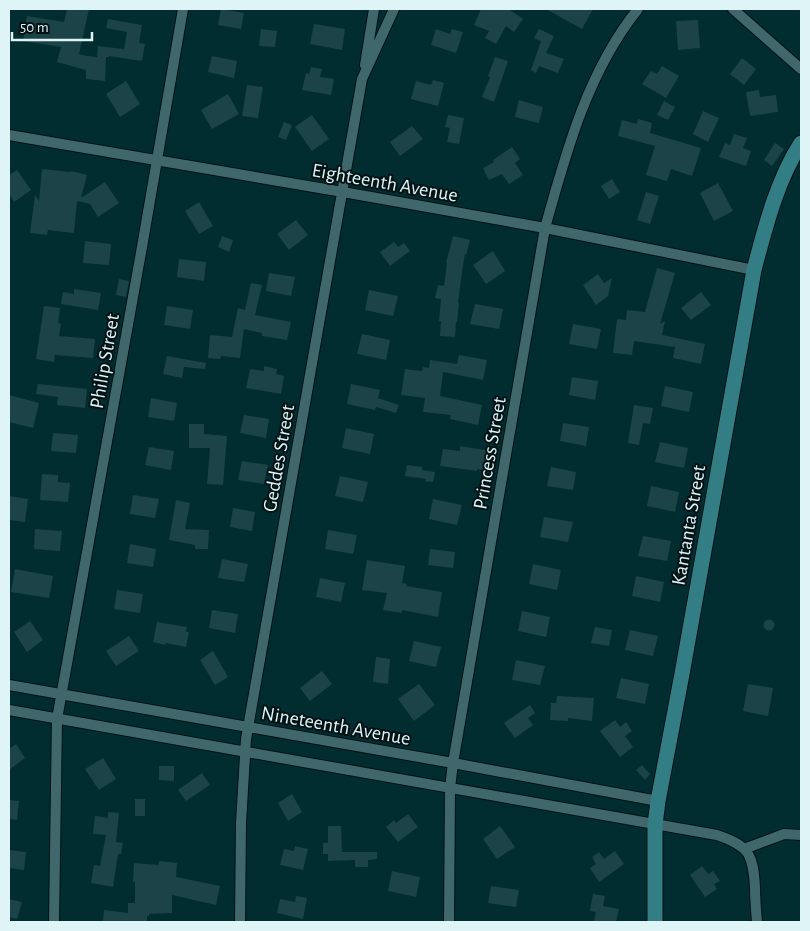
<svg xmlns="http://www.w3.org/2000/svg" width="810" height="931" viewBox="0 0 810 931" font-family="'Alegreya Sans',sans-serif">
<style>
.building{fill:#1b4348}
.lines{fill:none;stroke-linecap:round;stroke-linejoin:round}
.street-casing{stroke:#011315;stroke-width:12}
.secondary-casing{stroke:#011315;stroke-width:17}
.street{stroke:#40686c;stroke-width:10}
.secondary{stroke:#337d85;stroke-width:15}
.labels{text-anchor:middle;stroke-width:4;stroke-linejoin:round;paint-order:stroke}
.street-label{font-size:20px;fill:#def4f6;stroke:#031214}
</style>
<rect width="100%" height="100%" fill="#012d31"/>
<path class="building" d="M67 9H89L79 54 87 56 97 57 98 46 124 49 127 32 106 28 108 19 142 25 139 43 145 44 142 61 109 56V57H106L105 81 86 79V70L57 62 61 47 23 41 27 16 64 22Z
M221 9 244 13 241 29 218 25Z
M481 9H509L523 19 514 32 506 26 496 44 485 38 489 31 474 25Z
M546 9H593L582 29Z
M698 20 700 48 678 50 676 21Z
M314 24 345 29 342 50 310 44Z
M261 29 277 31 275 47 259 46Z
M436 29 450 34 452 29 463 32 456 53 431 45Z
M539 29 554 36 546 53 564 59 558 73 539 66 536 73 531 70 541 41 534 38Z
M212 56 237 61 234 78 208 72Z
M495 57 508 61 494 102 482 97 490 77 488 76Z
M742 58 756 69 744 85 730 74Z
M662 66 679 76 666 98 642 84 651 71 657 74Z
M311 67 322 69 320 77 334 79 331 95 302 90 306 73 309 74Z
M433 80 444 83 438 106 411 99 416 81 431 85Z
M126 81 140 104 120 117 106 94Z
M247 85 263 87 258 118 242 116Z
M759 90 760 97 776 95 778 112 750 116 746 92Z
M228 94 239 114 212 129 201 110Z
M519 100 543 107 539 123 515 117Z
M664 101 675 107 668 120 657 115Z
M703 111 719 118 708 142 693 134Z
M312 115 329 139 312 151 295 127Z
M448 115 464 118 459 144 447 142 450 128 445 127Z
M638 119 652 123 650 133 701 148 692 176 671 169 667 181 646 175 655 146 618 136 622 120 637 124Z
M284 122 292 125 286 140 278 137Z
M412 126 423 139 400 156 390 142Z
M734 134 747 138 743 148 751 151 746 166 719 157 725 143 730 145Z
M775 143 784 149 772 166 764 160Z
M512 147 520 159 515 163 523 175 509 184 502 174 489 180 483 168 494 162 493 160Z
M42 169 70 172 71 171 87 175 81 198 105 182 119 203 98 217 90 204 77 201 74 233 48 230 47 235 30 233 35 195 39 201Z
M17 170 31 190 14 202 9 194V175Z
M612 179 620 192 609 199 601 186Z
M718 183 733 211 714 221 700 193Z
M646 192 659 196 650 224 637 220Z
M199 202 213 226 199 234 185 211Z
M296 220 308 235 289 250 277 234Z
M222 236 233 240 229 252 218 247Z
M453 236 470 240 466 255 465 253 462 272 458 303H459L457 322H456L455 337 440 336 441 321H439L441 299 435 298 438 285 444 286 447 263H446Z
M85 241 111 244 109 265 83 263Z
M394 242 398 247 404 243 410 251 390 266 380 252Z
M493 251 505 271 486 284 473 265Z
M179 259 206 262 204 281 177 277Z
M657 268 675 273 660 324 665 321 662 335 705 344 701 364 673 358 675 347 634 341 632 355 613 353 617 319 626 320 627 310 645 312Z
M269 273 295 277 291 296 266 291Z
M598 274 604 283 612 278 608 296 596 305 583 285Z
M119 279 129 281 126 297 116 295Z
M251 283 262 285 255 315 291 322 287 340 262 336V333L244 329 240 358 221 356 220 359 208 358 210 335 232 337 238 308 245 310Z
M74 289 101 293 98 310 61 304 63 292 74 294Z
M369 290 398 296 393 316 365 310Z
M701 292 711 305 691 320 681 308Z
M475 304 503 309 499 329 470 324Z
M44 306 60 308 58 323 61 324 59 336 95 339 93 358 55 355 54 362 36 359Z
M167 306 193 310 190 329 164 325Z
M573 324 601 329 597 349 569 344Z
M362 334 390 340 386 360 357 354Z
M459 355 487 360 483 380 443 372 440 396 482 405 478 425 450 419 451 415 423 412 425 398 401 395 405 369 422 371 423 367 429 368 430 360 457 364Z
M167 356 206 363 205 369 184 367 182 378 163 374Z
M264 366 277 369 276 374 284 376 281 394 246 388 250 369 264 371Z
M572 377 598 381 595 400 569 395Z
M38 384 87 389 85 408 57 405 58 397 36 394Z
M351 384 380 390 378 398 399 405 396 413 376 407 375 410 347 404Z
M665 386 693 392 689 412 661 406Z
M9 395 39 403 33 428 9 422Z
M151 398 177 403 174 421 148 417Z
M634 405 653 408 650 424 643 423 639 445 628 443Z
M244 415 269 419 266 438 240 433Z
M563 423 589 427 586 446 560 441Z
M189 424H204V434L227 436 223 485 207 484 210 448H189Z
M346 428 374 434 370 454 342 448Z
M53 433 78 435 76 453 51 451Z
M660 442 688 448 684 468 655 462Z
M460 446 497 452 494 472 477 469V471L440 466 443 449 460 451Z
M149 447 174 451 171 470 145 465Z
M242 461 268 465 264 484 238 480Z
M407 465 422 467V470L435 472 433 482 425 481 426 479 405 476Z
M551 467 576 472 573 490 547 486Z
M42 474 58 475V482L70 483 68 502 40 500Z
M340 476 368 482 363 502 335 496Z
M651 486 679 492 675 512 647 506Z
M133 495 159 499 155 518 130 514Z
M9 496 28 499 25 522 9 520Z
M433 499 462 505 457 525 429 519Z
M176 500 190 503 185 529 209 530 208 549H195V545L169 540Z
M233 508 255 512 252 531 230 527Z
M544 517 573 522 568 542 540 537Z
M35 529 62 531 60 551 34 549Z
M328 530 357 535 353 554 325 549Z
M643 536 671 541 667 561 638 556Z
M130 544 156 549 153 567 127 563Z
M430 549 455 552 453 568 428 565Z
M222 559 248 564 244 582 218 578Z
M367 560 405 566 402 583 407 584 406 586 442 592 438 617 402 610V613L383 610 387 593 362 590Z
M533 564 561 570 557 590 529 584Z
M15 569 53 576 49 598 11 592Z
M636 576 664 582 660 602 632 596Z
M320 578 345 583 341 602 316 597Z
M117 590 143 594 140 613 114 609Z
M212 610 238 614 235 633 209 628Z
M522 611 550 617 546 637 518 631Z
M763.5 625a5.5 5.5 0 1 1 11 0a5.5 5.5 0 1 1-11 0Z
M30 621 43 640 27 652 14 632Z
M157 622 187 627 186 632H189L186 647 166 643 165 645 153 642Z
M595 627 612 630 609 646 591 643Z
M630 630 658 636 653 656 625 650Z
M129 636 139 651 116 666 106 651Z
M414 641 441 647 436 667 409 661Z
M213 651 228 677 215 685 200 660Z
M376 657 390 659 388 684 373 682Z
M516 660 545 666 540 685 512 680Z
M322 671 332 684 310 701 300 688Z
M621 678 649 684 645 704 616 698Z
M419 684 435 705 414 721 398 699Z
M748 684 773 688 768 716 743 711Z
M557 696 594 698 592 721 568 718V721L550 720 551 703H556Z
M530 705 535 713 528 718 533 725 515 738 504 723Z
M615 720 620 727 626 722 632 731 625 736 633 747 620 757 600 731Z
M16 744 25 758 9 770V749Z
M103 758 116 779 99 790 85 769Z
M642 765 650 774 645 780 636 770Z
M159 766H174V781L159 780Z
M202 773 210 785 186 801 178 790Z
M292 794 302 812 288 821 278 803Z
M135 799H145V816H135Z
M9 800 19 801 17 820 9 819Z
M108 812 119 813 116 842 123 843 121 854H118L113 887 91 883 94 865 100 866 106 835 93 834 95 816 108 818Z
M408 814 418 827 398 842 386 827 394 820 396 823Z
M328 826H341L342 852H377V859L368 860V867H355V860L328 861V854H323V843H328Z
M500 826 515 847 497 859 483 839Z
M295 846 308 849 303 870 280 865 284 849 294 851Z
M9 850 26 852 24 870 9 868Z
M615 851 624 864 599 882 590 868 596 864 592 857 599 852 604 859Z
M159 861 177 863 176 877 220 886 216 905 172 895V913L149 914V916H147V922H103L104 910 128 913V903H135V882H133L134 863 159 865Z
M702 866 708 874 713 871 720 881 714 884 717 889 705 897 690 875Z
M392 871 420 877 416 897 388 891Z
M491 886 519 890 516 907 488 903Z
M593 894 605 896 603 906 619 909 616 922H594L596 912 590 911Z
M296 896 307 898 303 919 277 913 280 899 295 902Z
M9 899 22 902 17 919 9 917Z"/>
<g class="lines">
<defs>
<path id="street" d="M733 9 801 69
M365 65 374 9
M9 135 343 192 545 228 754 270
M9 685 453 763 658 801
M9 710 717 835C749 846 753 854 755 887 755 899 756 910 757 922
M744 849 784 834 801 835
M54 922 57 719 142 247 183 9
M240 922 241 823 246 739 362 79 394 9
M449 922 450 788 453 763 545 228C566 152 588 71 638 9"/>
<path id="secondary" d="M655 922V825L658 801 682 674 754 270C765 228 777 180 801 143"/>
</defs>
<use href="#street" class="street-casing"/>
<use href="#secondary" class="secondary-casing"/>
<use href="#street" class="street"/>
<use href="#secondary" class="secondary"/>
</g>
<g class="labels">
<g class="street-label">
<text transform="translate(385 182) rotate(10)" y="7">Eighteenth Avenue</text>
<text transform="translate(104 361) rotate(-80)" y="7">Philip Street</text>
<text transform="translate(489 453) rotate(-80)" y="7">Princess Street</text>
<text transform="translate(278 458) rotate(-80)" y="7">Geddes Street</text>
<text transform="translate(688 525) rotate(-80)" y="7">Kantanta Street</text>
<text transform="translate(336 725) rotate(10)" y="7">Nineteenth Avenue</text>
</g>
</g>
<rect width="810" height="931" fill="none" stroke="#def4f6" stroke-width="20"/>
<path d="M12 32v8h80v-8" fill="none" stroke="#def4f6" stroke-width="2.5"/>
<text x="20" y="32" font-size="15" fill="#def4f6" stroke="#031214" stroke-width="4" paint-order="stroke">50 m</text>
</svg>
